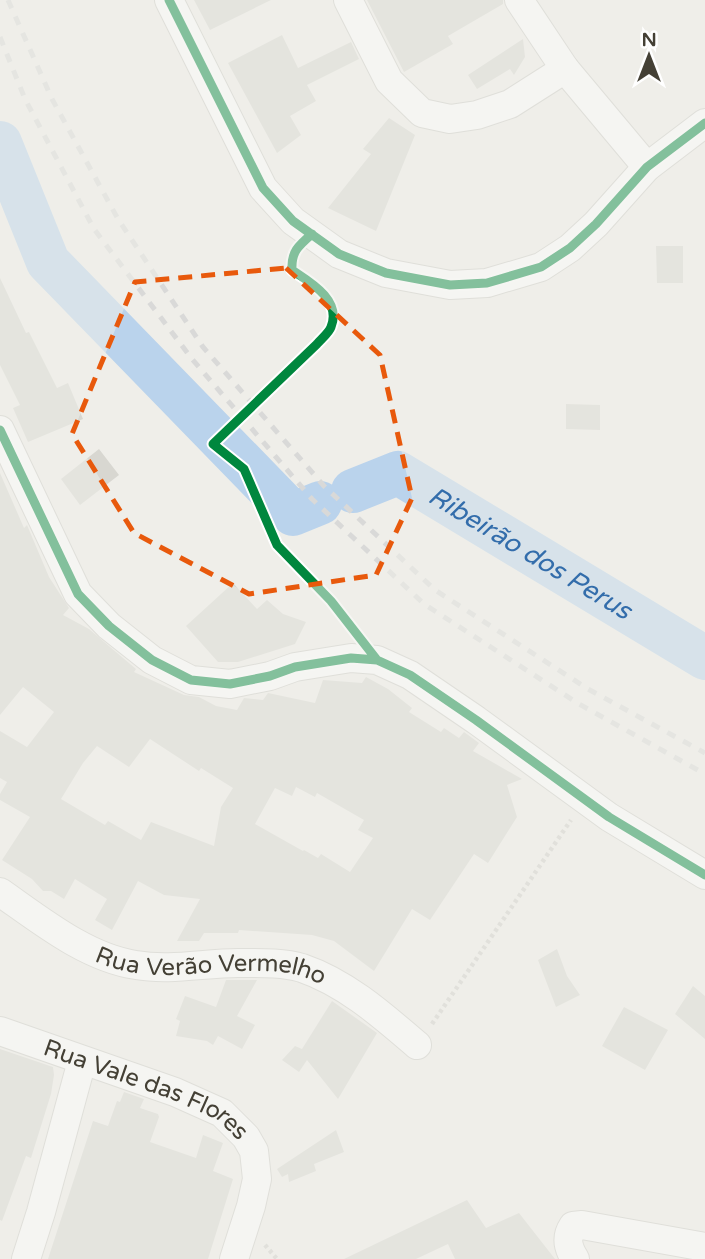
<svg xmlns="http://www.w3.org/2000/svg" width="705" height="1259" viewBox="0 0 705 1259" font-family="'Varela Round',sans-serif">
<style>
.lines{fill:none;stroke-linecap:round;stroke-linejoin:round}
.river{stroke:#bad3ec;stroke-width:44}
.building{fill:#d8d7d1;fill-rule:evenodd}
.street-casing{stroke:#cdccc7;stroke-width:30}
.path{stroke:#d0ceca;stroke-width:4.5;stroke-dasharray:3.5 3.5;stroke-linecap:butt}
.street{stroke:#fdfcfc;stroke-width:28}
.rail{stroke:#d9d9d8;stroke-width:5;stroke-dasharray:9 9;stroke-linecap:butt}
.cycleway-casing{stroke:#fff;stroke-width:13}
.cycleway{stroke:#00873e;stroke-width:9}
.marked{fill:none;stroke:#e8590c;stroke-width:5;stroke-dasharray:14 9;stroke-linejoin:round}
.labels{text-anchor:middle;stroke-width:7;stroke-linejoin:round;paint-order:stroke}
.street-label{font-size:24px;fill:#444035;stroke:#fff}
.water-label{font-size:26px;font-style:italic;fill:#336dab;stroke:#fff}
</style>
<rect width="100%" height="100%" fill="#efeee9"/>
<g class="lines">
<g class="river">
<path d="M0 143 48 262 293 514 320 503"/>
<path id="s1" d="M353 491 398 473 705 658"/>
</g>
</g>
<path class="building" d="M194 0H271L210 30Z
M367 0H503V4L448 36 453 44 404 72Z
M282 35 298 68 351 42 359 59 307 85 316 101 290 116 301 135 277 153 228 63Z
M523 39 525 57 514 75 510 69 477 89 468 75Z
M389 118 415 135 376 231 328 208 371 154 363 149Z
M656 246H683V283H657Z
M0 278 26 333 29 332 57 388 68 383 83 419 28 442 13 408 20 405 0 365Z
M566 404 600 405V430L566 429Z
M99 449 119 475 80 505 61 479Z
M0 473 24 528 27 525 49 577 69 608 63 615 89 629 136 669 134 672 184 695 199 697 216 706 237 710 244 698 263 700 268 693 315 703 323 680 362 683 366 677 388 689 412 708 409 712 441 732 444 728 459 738 464 732 479 743 473 751 522 779 507 785 517 817 488 863 474 854 430 920 412 909 374 971 334 941 312 935 239 930 238 933H204L199 941H177L200 899 164 895 138 881 112 930 95 920 107 899 75 879 64 899 51 891H43L32 879 2 860 30 817 0 800V794L7 782 0 778V731L27 747 54 712 23 687 0 715ZM150 739 199 771 201 768 233 788 221 807 214 846 151 822 141 840 108 821 105 825 61 799 83 763 97 746 129 767ZM296 787 315 797 317 793 364 820 358 830 373 838 350 872 321 854 318 858 304 850 303 851 255 824 275 788 292 796Z
M233 583 257 609 267 600 283 614 306 622 295 644 238 662H218L186 626Z
M557 949 567 976 580 995 556 1007 538 960Z
M226 980H257L237 1016 255 1025 242 1049 218 1036 213 1045 207 1041 176 1036 180 1021 176 1019 185 996 216 1007Z
M693 986 705 996V1039L675 1014Z
M332 1001 377 1033 338 1099 307 1060 299 1072 282 1060 295 1046 302 1049Z
M624 1007 668 1030 645 1070 602 1046Z
M0 1049 53 1067 54 1075 51 1094 31 1158 26 1156 2 1221 0 1220Z
M124 1092 144 1099 140 1108 158 1114 159 1117 150 1142 196 1158 203 1135 223 1143 213 1171 233 1179 208 1259H48L93 1121 108 1126 117 1101 120 1102Z
M336 1130 344 1152 314 1164 316 1171 289 1182 288 1174 282 1177 277 1169Z
M467 1200 486 1228 519 1213 555 1259H455L448 1244 416 1259H344Z"/>
<g class="lines">
<defs>
<g id="street">
<path d="M169 0 263 188 293 221 339 254 386 273 450 285 487 283 541 267 570 248 596 224 647 167 705 123"/>
<path d="M348 0 389 81 422 113 450 119 477 115 510 104 565 69"/>
<path d="M519 0 565 69 647 167"/>
<path d="M0 430 78 594 109 626 152 660 191 680 230 684 270 676 295 667 351 658 377 660 410 675 476 720 609 817 705 875"/>
<path id="s2" d="M0 892C40 920 87 958 136 965 170 971 204 963 238 963 258 963 282 962 302 968 346 983 382 1015 417 1045"/>
<path id="s3" d="M0 1031 175 1092 222 1113 246 1137 254 1151 257 1179 251 1206 234 1259"/>
<path d="M26 1259 41 1212 82 1061"/>
<path d="M575 1259C568 1248 565 1238 573 1226L582 1225 705 1247"/>
</g>
</defs>
<use href="#street" class="street-casing"/>
<path class="path" d="M432 1024 571 820
M265 1245 277 1259"/>
<use href="#street" class="street"/>
<path class="rail" d="M8 0 52 99 118 219 203 347 324 486 435 590 588 689 705 753
M0 37 25 99 94 229 192 359 312 499 424 604 579 704 705 774"/>
<defs>
<path id="cycleway" d="M169 0 263 188 293 221 339 254 386 273 450 285 487 283 541 267 570 248 596 224 647 167 705 123
M312 234C298 246 291 252 292 270 310 282 342 300 331 327 329 333 321 339 317 344L213 444 244 469 277 545 331 601 377 660
M0 430 78 594 109 626 152 660 191 680 230 684 270 676 295 667 351 658 377 660 410 675 476 720 609 817 705 875"/>
</defs>
<use href="#cycleway" class="cycleway-casing"/>
<use href="#cycleway" class="cycleway"/>
</g>
<path d="M0 0H705V1259H0ZM286 268 380 355 412 498 376 575 249 594 134 533 72 434 135 282Z" fill="#efeee9" fill-opacity=".55" fill-rule="evenodd"/>
<path class="marked" d="M286 268 380 355 412 498 376 575 249 594 134 533 72 434 135 282Z"/>
<g class="labels">
<g class="street-label">
<text dy="8" stroke="none"><textPath href="#s2" startOffset="231">Rua Verão Vermelho</textPath></text>
<text dy="8" stroke="none"><textPath href="#s3" startOffset="158">Rua Vale das Flores</textPath></text>
</g>
<g class="water-label">
<text dy="9" stroke="none"><textPath href="#s1" startOffset="203">Ribeirão dos Perus</textPath></text>
</g>
</g>
<g transform="translate(649 56)" stroke="#ffffff" stroke-width="5" paint-order="stroke">
<path d="M0-5L12 26L0 18L-12 26Z" fill="#444035"/>
<text y="-10" font-size="19" font-weight="bold" text-anchor="middle" fill="#444035">N</text>
</g>
</svg>
